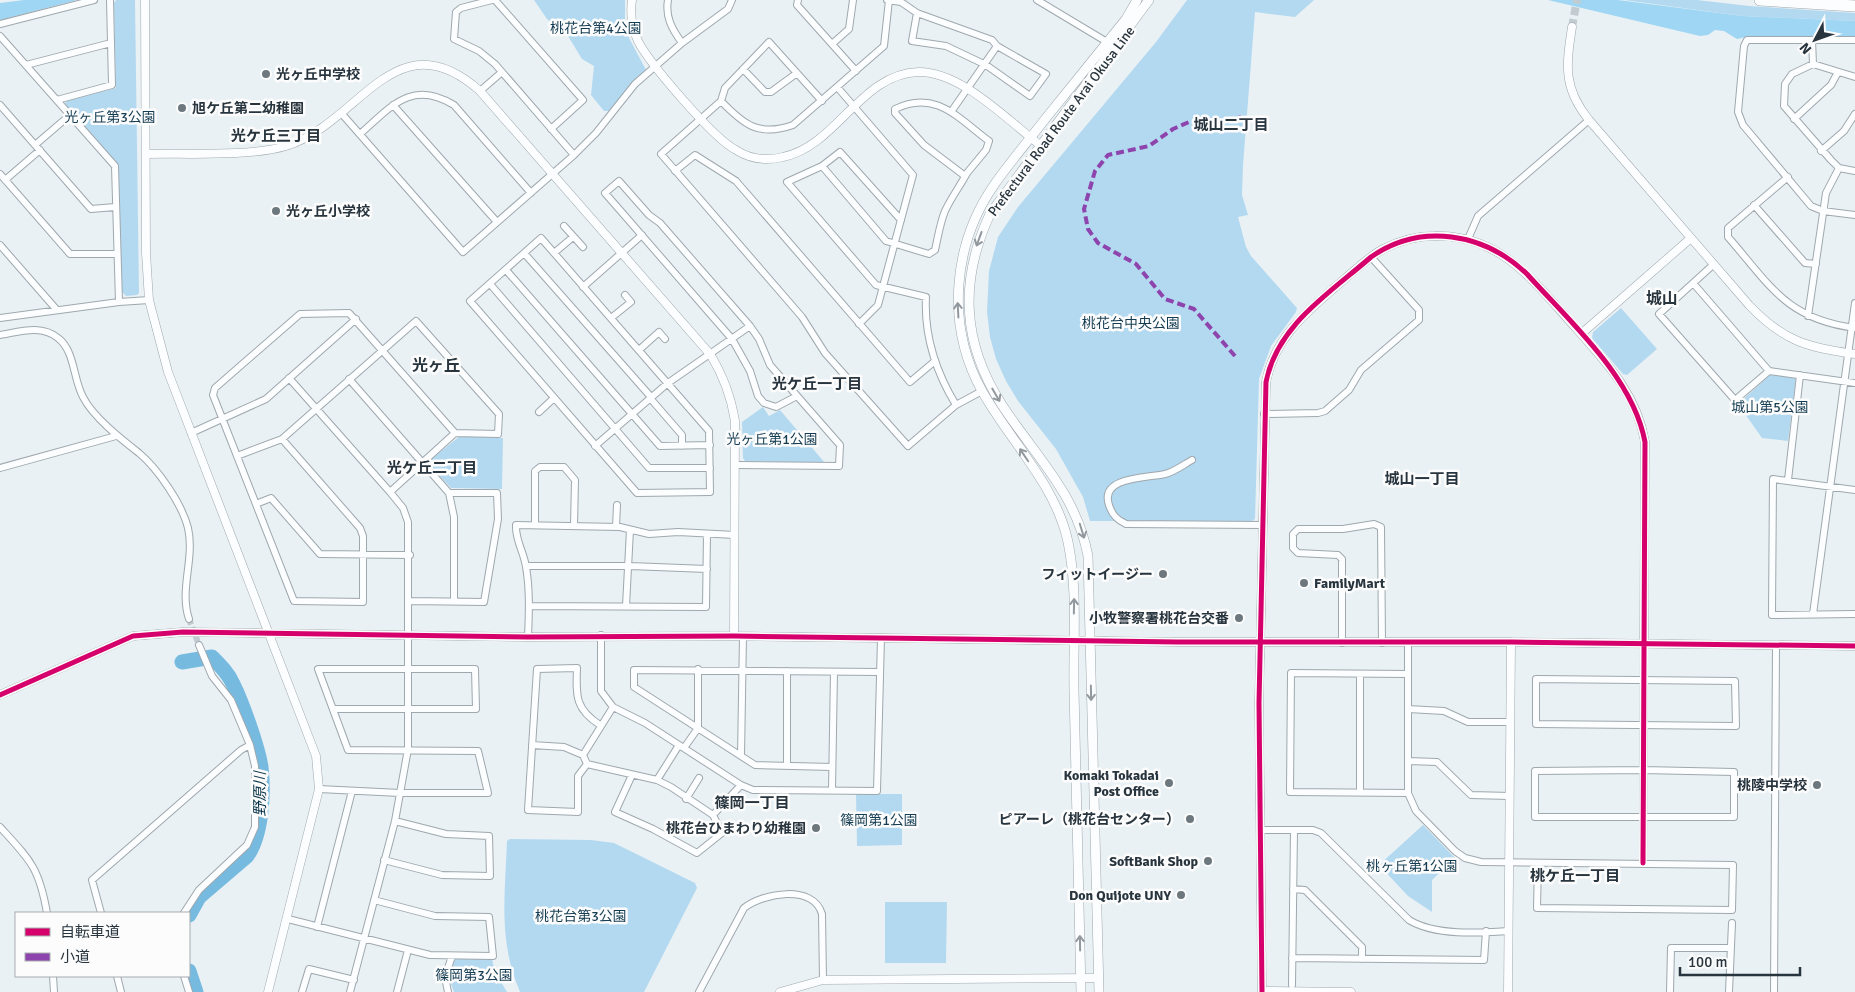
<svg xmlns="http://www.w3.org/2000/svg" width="1855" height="992" viewBox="0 0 1855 992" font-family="Signika,'Noto Sans JP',sans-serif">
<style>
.green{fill:#b3d9f0}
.forest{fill:#9fd6f4}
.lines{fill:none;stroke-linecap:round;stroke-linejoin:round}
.river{stroke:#77bae0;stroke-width:15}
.minor-tunnel{stroke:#c2cbd0;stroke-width:6;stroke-dasharray:6 3;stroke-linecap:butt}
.tertiary-tunnel{stroke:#c2cbd0;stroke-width:8;stroke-dasharray:8 4;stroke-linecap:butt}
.minor-casing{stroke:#9fa8ae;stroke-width:8}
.tertiary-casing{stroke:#9fa8ae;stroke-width:9}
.secondary-casing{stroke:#9fa8ae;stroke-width:10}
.motorway-casing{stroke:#9fa8ae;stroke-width:12}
.minor{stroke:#fcfdfe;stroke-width:6}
.tertiary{stroke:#fcfdfe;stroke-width:8}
.secondary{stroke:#fcfdfe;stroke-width:9}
.motorway{stroke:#fcfdfe;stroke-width:11}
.quiet{stroke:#8e44ad;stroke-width:4;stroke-dasharray:8 4;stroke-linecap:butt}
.cycleway-casing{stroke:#fcfcfc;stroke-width:8}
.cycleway{stroke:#d6006c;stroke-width:5}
.oneway{stroke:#92999e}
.poi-dot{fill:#6c777e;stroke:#fcfcfc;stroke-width:2}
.labels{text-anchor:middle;stroke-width:5;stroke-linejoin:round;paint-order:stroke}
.park-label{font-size:14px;fill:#143c52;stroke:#fcfcfc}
.poi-label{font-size:14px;font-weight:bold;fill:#28353e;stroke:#fcfcfc;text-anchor:end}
.street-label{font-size:14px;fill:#28353e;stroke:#fcfcfc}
.neighbourhood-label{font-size:15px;font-weight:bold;fill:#28353e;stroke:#fcfcfc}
.water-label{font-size:15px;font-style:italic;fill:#093348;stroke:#fcfcfc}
.quarter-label{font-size:16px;font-weight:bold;fill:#28353e;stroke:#fcfcfc}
</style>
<rect width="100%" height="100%" fill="#e9f1f5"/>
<path class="green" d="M116 0H135L139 293 137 295 126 296 122 292 118 165 65 104 66 101 116 88 114 3Z
M534 0H625V22L629 38 646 70 633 82 609 111H604L591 95 594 66 582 59 568 36 547 19Z
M1187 0H1314L1295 17 1255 12 1243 165 1242 195 1248 215 1238 217 1246 247 1251 256 1297 308 1296 312 1271 346 1259 379 1255 519 1252 521H1090L1083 497 1056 449 1018 401 1006 381 996 359 990 337 987 312 989 271 998 237 1018 207 1156 42Z
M1624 0H1697L1749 6 1855 13V21L1742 16Z
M1621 308 1657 349 1627 375 1623 374 1592 338 1593 332Z
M1770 375 1796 377 1788 441 1762 438 1738 404Z
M763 407 769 416 780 410 825 463 745 461 743 458 742 422Z
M460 436 503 438 502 489 451 488 429 465V461Z
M856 794H902V845L857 846Z
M1423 825 1455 858 1432 880V912L1408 896 1379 865Z
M510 839 591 840 614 843 695 883 697 888 644 992H520C498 941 505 895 507 841Z
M885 902H947L946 963H885Z
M455 958 492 959 495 972 507 992H454L449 978Z"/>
<path class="forest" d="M24 0H77L0 20V3Z
M1548 0H1618L1742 16 1855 21V36H1751L1737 39 1724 31 1715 30 1708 35 1700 36Z"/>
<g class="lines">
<path class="river" d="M182 662 212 657C220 665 228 673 233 684 242 702 258 747 261 767 264 792 262 835 247 856L199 897 189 915
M189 971 196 992"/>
<path class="minor-tunnel" d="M189 619 199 645"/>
<path class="tertiary-tunnel" d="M1572 27 1577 0"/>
<defs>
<path id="minor" d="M492 0 461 8 456 12 454 39 479 51 495 64 574 155
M495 0 583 100 551 129
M668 0C665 17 672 29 682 43L728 9 732 0
M798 0 797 5 856 71
M887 0 901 2 917 13 992 40 997 46 1046 74 1030 96 986 65 946 46 912 41 917 13
M1037 0 1107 42
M0 24 94 0
M0 36 115 166 119 302
M1812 40 1813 64
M1855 40H1747L1744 46 1738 112 1743 125 1811 206 1823 211 1855 215
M832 44 849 29 853 0
M26 65 111 43
M743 69 765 92H771L797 73
M1855 77 1813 64 1792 74 1785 84 1784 106 1831 160 1839 168 1855 171
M838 88 913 175 878 305 859 324
M480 91 502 72
M57 100 112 85 110 0
M721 101C744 125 759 137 793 125L884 46 889 0
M822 101 769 42 725 88 721 101 661 154 802 317 825 353 908 446 956 405 982 391
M0 105 91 209 115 207
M393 105 497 222
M951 112 997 46
M342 114 463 252 574 155 596 133 635 84 682 43
M1794 119 1831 85 1838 72
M360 134C391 107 411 79 454 105L531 193
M35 145 70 115
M1821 151 1844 131 1855 114
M822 166 886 241 929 254 935 250C938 237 940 223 945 211 951 198 960 186 967 173L986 150 989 141C958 118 935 89 895 109V113L924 145 965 176
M675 171 695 155 736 181 910 382 935 361
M0 174 70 254H117
M1788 177 1728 228V237C1770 285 1786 319 1855 328
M5 180 40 150
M1754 205 1805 263 1816 264
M901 220 840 152 822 166 787 182 876 285 926 297C924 336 936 372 956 405
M564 226 583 247
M541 238 709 431 710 492 637 493 470 301Z
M1468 239 1478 216 1589 120
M0 245 56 309
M524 253 651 397
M554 253 573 237
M1714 264 1659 314 1735 400 1769 371
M506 270 660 446 710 445
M1693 283 1769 371 1855 383
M490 284 649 468H710
M583 287 642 235
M1808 316 1826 193 1839 168
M0 318 119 302 149 300
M611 318 631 302 625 295
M0 335C19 332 41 324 58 338 75 351 73 379 83 397 93 417 121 439 139 453 158 469 182 504 188 528 195 559 179 589 189 619
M639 350 659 332 665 339
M289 378 390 492 403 508 408 522V749L395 821 350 992
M349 379 449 493 454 517V601
M650 398 682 435V446
M539 412 554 398
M1264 414 1318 413 1325 411 1349 390 1361 370 1419 320V310L1371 257
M191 433 266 399 356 319
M282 439 360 528 363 536V602L294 601 213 395 215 388 300 314 349 313 455 433
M595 446 668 383 750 326
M237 456 282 439 416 321 499 414 498 434 455 433 390 492
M1192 460C1183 465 1174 472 1165 474 1149 478 1099 476 1109 505 1112 515 1117 520 1126 524L1262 525
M736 465 839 466 840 445 770 365 759 339 750 326 660 223 649 215 619 181 605 193 732 339 750 371 758 396 764 403 776 407 797 396
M0 468 116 436
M1788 480 1800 375
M1855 490 1773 479 1772 615 1855 614
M256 504 271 498 320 554 410 555
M535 525V471L540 467H564L575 480 574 526
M616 527 617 505
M526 566H630L707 569
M409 601 484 602 498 519 497 493H449
M529 606 706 607 707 534
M626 606 630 530
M1813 614 1855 303
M601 635V691L613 707 645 723 741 785 753 790 877 791 881 638
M528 637C529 614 530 590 526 567 524 552 515 540 516 525L620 527 649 534 678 532 735 535
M1342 643V559L1338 555 1298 553 1293 548V534L1298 529H1343L1374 524 1381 527 1382 643
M1408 643V793L1416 811 1455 851 1465 858 1481 862 1733 865 1732 910 1537 908 1538 863
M787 671V766
M1407 674 1291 673 1290 792 1408 793
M1536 679 1735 681 1736 726 1536 724Z
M1408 709 1444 711 1468 722H1510
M532 745 564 747 583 755
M684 748 698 728V669
M741 756 743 636
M1408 761 1437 762 1471 795 1510 796
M587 764 578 776V812L528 810 537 669 577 668C576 696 575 709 600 725
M587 764 657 780 671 787 713 815 722 833 697 853 653 829 615 812 632 775
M587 764 583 755 613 707
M832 767 755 765 634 687V670L879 672
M1643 770 1734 772V817H1535V771Z
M657 780 679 745
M319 789 400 793H488L478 751 348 750 318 669H475L476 709H334
M832 790 834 672
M1360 791V674
M686 799 699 778
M713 815 741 785
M0 827C30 860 39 867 47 913
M1261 830H1313L1321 833 1409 920C1435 936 1479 933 1508 931
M384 860 442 875 490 876 489 836 446 834 395 821
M1643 863 1644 644
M1293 889 1305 890 1362 947V959
M101 913 92 880 241 750 250 745
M184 913 199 890 247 845 255 827V766L250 745 231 700 212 676 199 645
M288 919 430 955 493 956 489 917 435 916 374 900
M317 927 352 791
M1292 958 1484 960 1486 931
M53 976 54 992
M117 976 121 992
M184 976 189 992
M1292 985 1294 830
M302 992 309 969 354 980
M397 992 408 950
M448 992 445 977 452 956
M699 992 744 908C763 893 813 884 822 914L823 980
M1670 992 1671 948H1731
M1729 992 1732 923
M1774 992 1776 646"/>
<path id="tertiary" d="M145 0 146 253 149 300 168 372 316 756 319 789 268 992
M632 0C630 14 632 28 638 41 649 63 714 139 736 150 750 159 767 161 783 157 837 146 861 73 919 72 962 72 1007 120 1040 145
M1572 27C1566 66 1563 88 1589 120L1749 305C1783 341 1808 348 1855 354
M146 154C185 153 250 157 286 146 361 123 395 16 480 91L710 354C723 375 731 396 735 421L734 636
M1581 334 1691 238
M0 695 133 636 183 632 528 637 734 636 1177 642H1511L1855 646
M1262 991 1351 992
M780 992 823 980 1098 978
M1262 992 1259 703 1266 382C1274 340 1302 316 1333 289 1349 276 1365 259 1383 249 1399 241 1417 236 1434 236 1500 233 1535 283 1575 327 1606 362 1637 394 1645 442L1644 644
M1508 992 1511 642"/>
<path id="secondary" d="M1081 992C1078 891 1077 791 1074 690 1073 641 1078 590 1068 542 1056 485 1010 441 982 391 946 326 952 246 994 185 1010 162 1029 140 1046 118 1073 85 1099 52 1126 19L1137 0
M1099 992 1088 556C1076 493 1036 457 1002 405 962 343 959 281 990 214L1149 0"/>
<path id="motorway" d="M1760 0 1855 6"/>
</defs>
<use href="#minor" class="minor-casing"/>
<use href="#tertiary" class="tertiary-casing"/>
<use href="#secondary" class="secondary-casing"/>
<use href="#motorway" class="motorway-casing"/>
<use href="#minor" class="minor"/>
<use href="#tertiary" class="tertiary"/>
<use href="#secondary" class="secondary"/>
<use href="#motorway" class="motorway"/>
<path class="quiet" d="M1235 356 1194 309 1165 299 1136 264 1098 243 1088 229 1084 209 1095 171 1108 155 1149 146 1173 129 1189 122 1195 121 1214 126 1241 117"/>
<defs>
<path id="cycleway" d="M0 695 133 636 183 632 528 637 734 636 1177 642H1511L1855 646
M1262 992 1259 703 1266 382C1277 325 1330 293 1371 257 1421 222 1484 233 1527 274 1570 322 1633 377 1645 442L1643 863"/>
</defs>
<use href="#cycleway" class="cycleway-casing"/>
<use href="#cycleway" class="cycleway"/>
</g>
<defs><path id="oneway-shaft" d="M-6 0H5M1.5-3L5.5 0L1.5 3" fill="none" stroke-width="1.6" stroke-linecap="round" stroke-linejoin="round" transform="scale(1.25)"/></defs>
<g class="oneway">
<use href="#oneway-shaft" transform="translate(979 239) rotate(110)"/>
<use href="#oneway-shaft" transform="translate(958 310) rotate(-93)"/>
<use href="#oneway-shaft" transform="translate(996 395) rotate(60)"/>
<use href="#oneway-shaft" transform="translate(1024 455) rotate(-124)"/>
<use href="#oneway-shaft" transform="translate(1082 531) rotate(73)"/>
<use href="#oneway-shaft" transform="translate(1074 606) rotate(-89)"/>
<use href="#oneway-shaft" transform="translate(1091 693) rotate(89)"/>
<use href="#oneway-shaft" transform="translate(1080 943) rotate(-91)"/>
</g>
<g class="poi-dot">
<circle cx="266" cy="74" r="5"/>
<circle cx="182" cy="108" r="5"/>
<circle cx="276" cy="211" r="5"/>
<circle cx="1163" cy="574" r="5"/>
<circle cx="1304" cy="583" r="5"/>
<circle cx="1239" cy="618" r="5"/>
<circle cx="1169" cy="783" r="5"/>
<circle cx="1817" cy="785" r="5"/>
<circle cx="1190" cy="819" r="5"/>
<circle cx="816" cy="828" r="5"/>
<circle cx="1208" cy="861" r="5"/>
<circle cx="1181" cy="895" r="5"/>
</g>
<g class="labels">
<g class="park-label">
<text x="596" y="33">桃花台第4公園</text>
<text x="110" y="122">光ヶ丘第3公園</text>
<text x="1131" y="328">桃花台中央公園</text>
<text x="1770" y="412">城山第5公園</text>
<text x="772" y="444">光ヶ丘第1公園</text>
<text x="879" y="825">篠岡第1公園</text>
<text x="1412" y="871">桃ヶ丘第1公園</text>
<text x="581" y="921">桃花台第3公園</text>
<text x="474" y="980">篠岡第3公園</text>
</g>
<g class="poi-label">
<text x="276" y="79" text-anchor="start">光ヶ丘中学校</text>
<text x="192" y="113" text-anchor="start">旭ケ丘第二幼稚園</text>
<text x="286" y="216" text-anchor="start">光ヶ丘小学校</text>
<text x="1153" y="579">フィットイージー</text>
<text x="1314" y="588" text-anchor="start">FamilyMart</text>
<text x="1229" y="623">小牧警察署桃花台交番</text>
<text x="1159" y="780">Komaki Tokadai<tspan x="1159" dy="16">Post Office</tspan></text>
<text x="1807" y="790">桃陵中学校</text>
<text x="1180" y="824">ピアーレ（桃花台センター）</text>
<text x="806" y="833">桃花台ひまわり幼稚園</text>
<text x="1198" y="866">SoftBank Shop</text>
<text x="1171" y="900">Don Quijote UNY</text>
</g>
<g class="street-label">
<text transform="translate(1061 121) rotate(-53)" y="5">Prefectural Road Route Arai Okusa Line</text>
</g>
<g class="neighbourhood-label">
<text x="1231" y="130">城山二丁目</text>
<text x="276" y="141">光ケ丘三丁目</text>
<text x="817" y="389">光ケ丘一丁目</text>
<text x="432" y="473">光ケ丘二丁目</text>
<text x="1422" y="484">城山一丁目</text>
<text x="752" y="808">篠岡一丁目</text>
<text x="1575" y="881">桃ケ丘一丁目</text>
</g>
<g class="water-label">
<text transform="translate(260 794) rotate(-90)" y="5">野原川</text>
</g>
<g class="quarter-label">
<text x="1662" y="304">城山</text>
<text x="436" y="371">光ヶ丘</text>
</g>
</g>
<rect x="15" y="912" width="175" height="65" fill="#fcfcfc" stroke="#a7acb0"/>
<rect x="25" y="928" width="25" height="8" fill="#d6006c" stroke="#a7acb0"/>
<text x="60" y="937" font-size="15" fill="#28353e">自転車道</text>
<rect x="25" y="953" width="25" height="8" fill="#8e44ad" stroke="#a7acb0"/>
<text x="60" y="962" font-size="15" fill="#28353e">小道</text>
<g transform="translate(1815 40) rotate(229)" stroke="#fcfcfc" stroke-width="4" paint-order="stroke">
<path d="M0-4L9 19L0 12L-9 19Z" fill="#28353e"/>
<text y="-8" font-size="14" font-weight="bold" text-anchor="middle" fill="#28353e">N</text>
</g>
<path d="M1680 967v8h120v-8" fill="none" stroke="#28353e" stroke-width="2.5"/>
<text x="1688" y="967" font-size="15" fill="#28353e" stroke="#fcfcfc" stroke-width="4" paint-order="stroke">100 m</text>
</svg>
